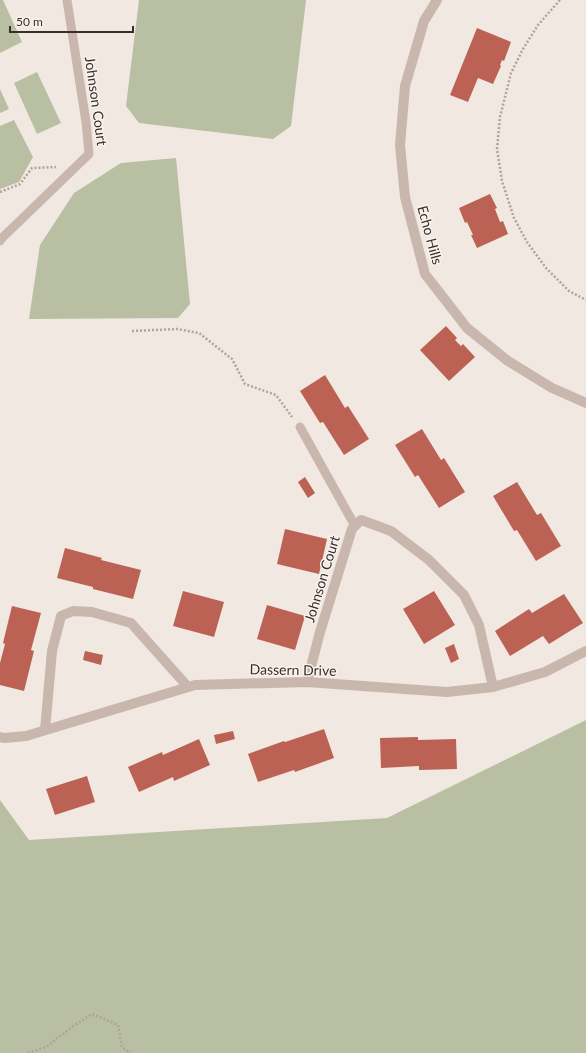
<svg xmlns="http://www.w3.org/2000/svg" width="586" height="1053" viewBox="0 0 586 1053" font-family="Lato,sans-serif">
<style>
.green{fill:#b9bfa2}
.building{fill:#bb6255}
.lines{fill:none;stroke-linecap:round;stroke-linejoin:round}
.path{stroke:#b4a197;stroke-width:2.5;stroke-dasharray:2 2;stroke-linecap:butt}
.lane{stroke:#c9b7ad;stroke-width:9}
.street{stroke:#c9b7ad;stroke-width:10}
.labels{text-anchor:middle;stroke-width:3;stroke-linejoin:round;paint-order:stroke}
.street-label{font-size:14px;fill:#382e2b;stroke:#f9f2ed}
</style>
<rect width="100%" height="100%" fill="#f1e8e1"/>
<path class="green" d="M0 0H3L22 42 0 53Z
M139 0H306L291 126 273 139 139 123 126 106Z
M37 72 61 123 37 134 14 83Z
M0 89 9 109 0 113Z
M14 120 33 157 19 182 0 189V126Z
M176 158 190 304 178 318 29 319 40 245 74 193 121 163Z
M586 720V1053H0V800L29 840 387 818Z"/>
<path class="building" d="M477 28 511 42 504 61 502 60 500 65 501 66 493 84 478 78 468 102 450 95Z
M490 194 497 208 495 209 500 222 503 221 508 234 477 248 471 235H473L467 222 465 223 459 208Z
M446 326 457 338 455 340 461 346 463 344 475 357 449 381 420 350Z
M325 375 345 408 348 406 369 439 344 455 323 422 320 423 300 391Z
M422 429 441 460 444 458 465 492 439 508 418 475 415 477 395 445Z
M305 477 315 493 308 498 298 482Z
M517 482 537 515 541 513 561 546 536 561 517 530 514 531 493 496Z
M285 529 327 539 319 574 277 564Z
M65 548 102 558 101 560 141 570 133 599 93 589V587L57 578Z
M183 591 224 602 214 637 173 626Z
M434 591 455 625 424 644 403 609Z
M564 594 583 623 549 644 543 636 510 656 495 631 529 609 532 613Z
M267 605 305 616 295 650 257 639Z
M12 606 41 613 31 650 34 651 24 691 0 685V663L5 644 3 643Z
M454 644 459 659 451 663 445 648Z
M85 651 103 655 101 665 83 660Z
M324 729 334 758 295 772 294 770 258 782 248 754 284 741 285 742Z
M233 731 235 739 216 744 214 735Z
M418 737V740L456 739 457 769 419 770V766L381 768 380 738Z
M199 739 210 765 174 781 173 777 139 792 128 767 162 752 163 755Z
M87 776 95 802 55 815 46 789Z"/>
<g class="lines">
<path class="path" d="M560 0 538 25 523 49 511 73 500 117 497 149 502 181 514 218 527 242 546 268 569 291 586 300
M0 192 20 184 32 168 56 167
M132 331 177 329 199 333 232 359 245 384 276 395 292 417
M28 1053 46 1047 72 1027 92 1014 118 1025 122 1047 131 1053"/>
<path class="lane" d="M0 241 2 238 89 154 86 122 67 0
M300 427 355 526"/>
<path class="street" d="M437 0 424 21 405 86 400 145 405 197 425 274 467 328 508 361 552 388 586 403
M307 682 320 632 352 529 361 520 391 531 429 560 464 595 479 625 493 687
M45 730 52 651 61 616 73 611 92 612 131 623 188 687
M0 737 4 738 26 736 195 685 307 682 447 692 493 687 545 672 586 651"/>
</g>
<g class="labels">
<g class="street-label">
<text transform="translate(96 101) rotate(82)" y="5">Johnson Court</text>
<text transform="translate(430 235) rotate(75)" y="5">Echo Hills</text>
<text transform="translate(322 579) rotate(-73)" y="5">Johnson Court</text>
<text transform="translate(293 670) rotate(1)" y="5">Dassern Drive</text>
</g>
</g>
<path d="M10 26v6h123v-6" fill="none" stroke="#382e2b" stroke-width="2"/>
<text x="16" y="26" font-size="12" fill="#382e2b" stroke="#f9f2ed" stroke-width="3" paint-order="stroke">50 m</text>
</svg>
